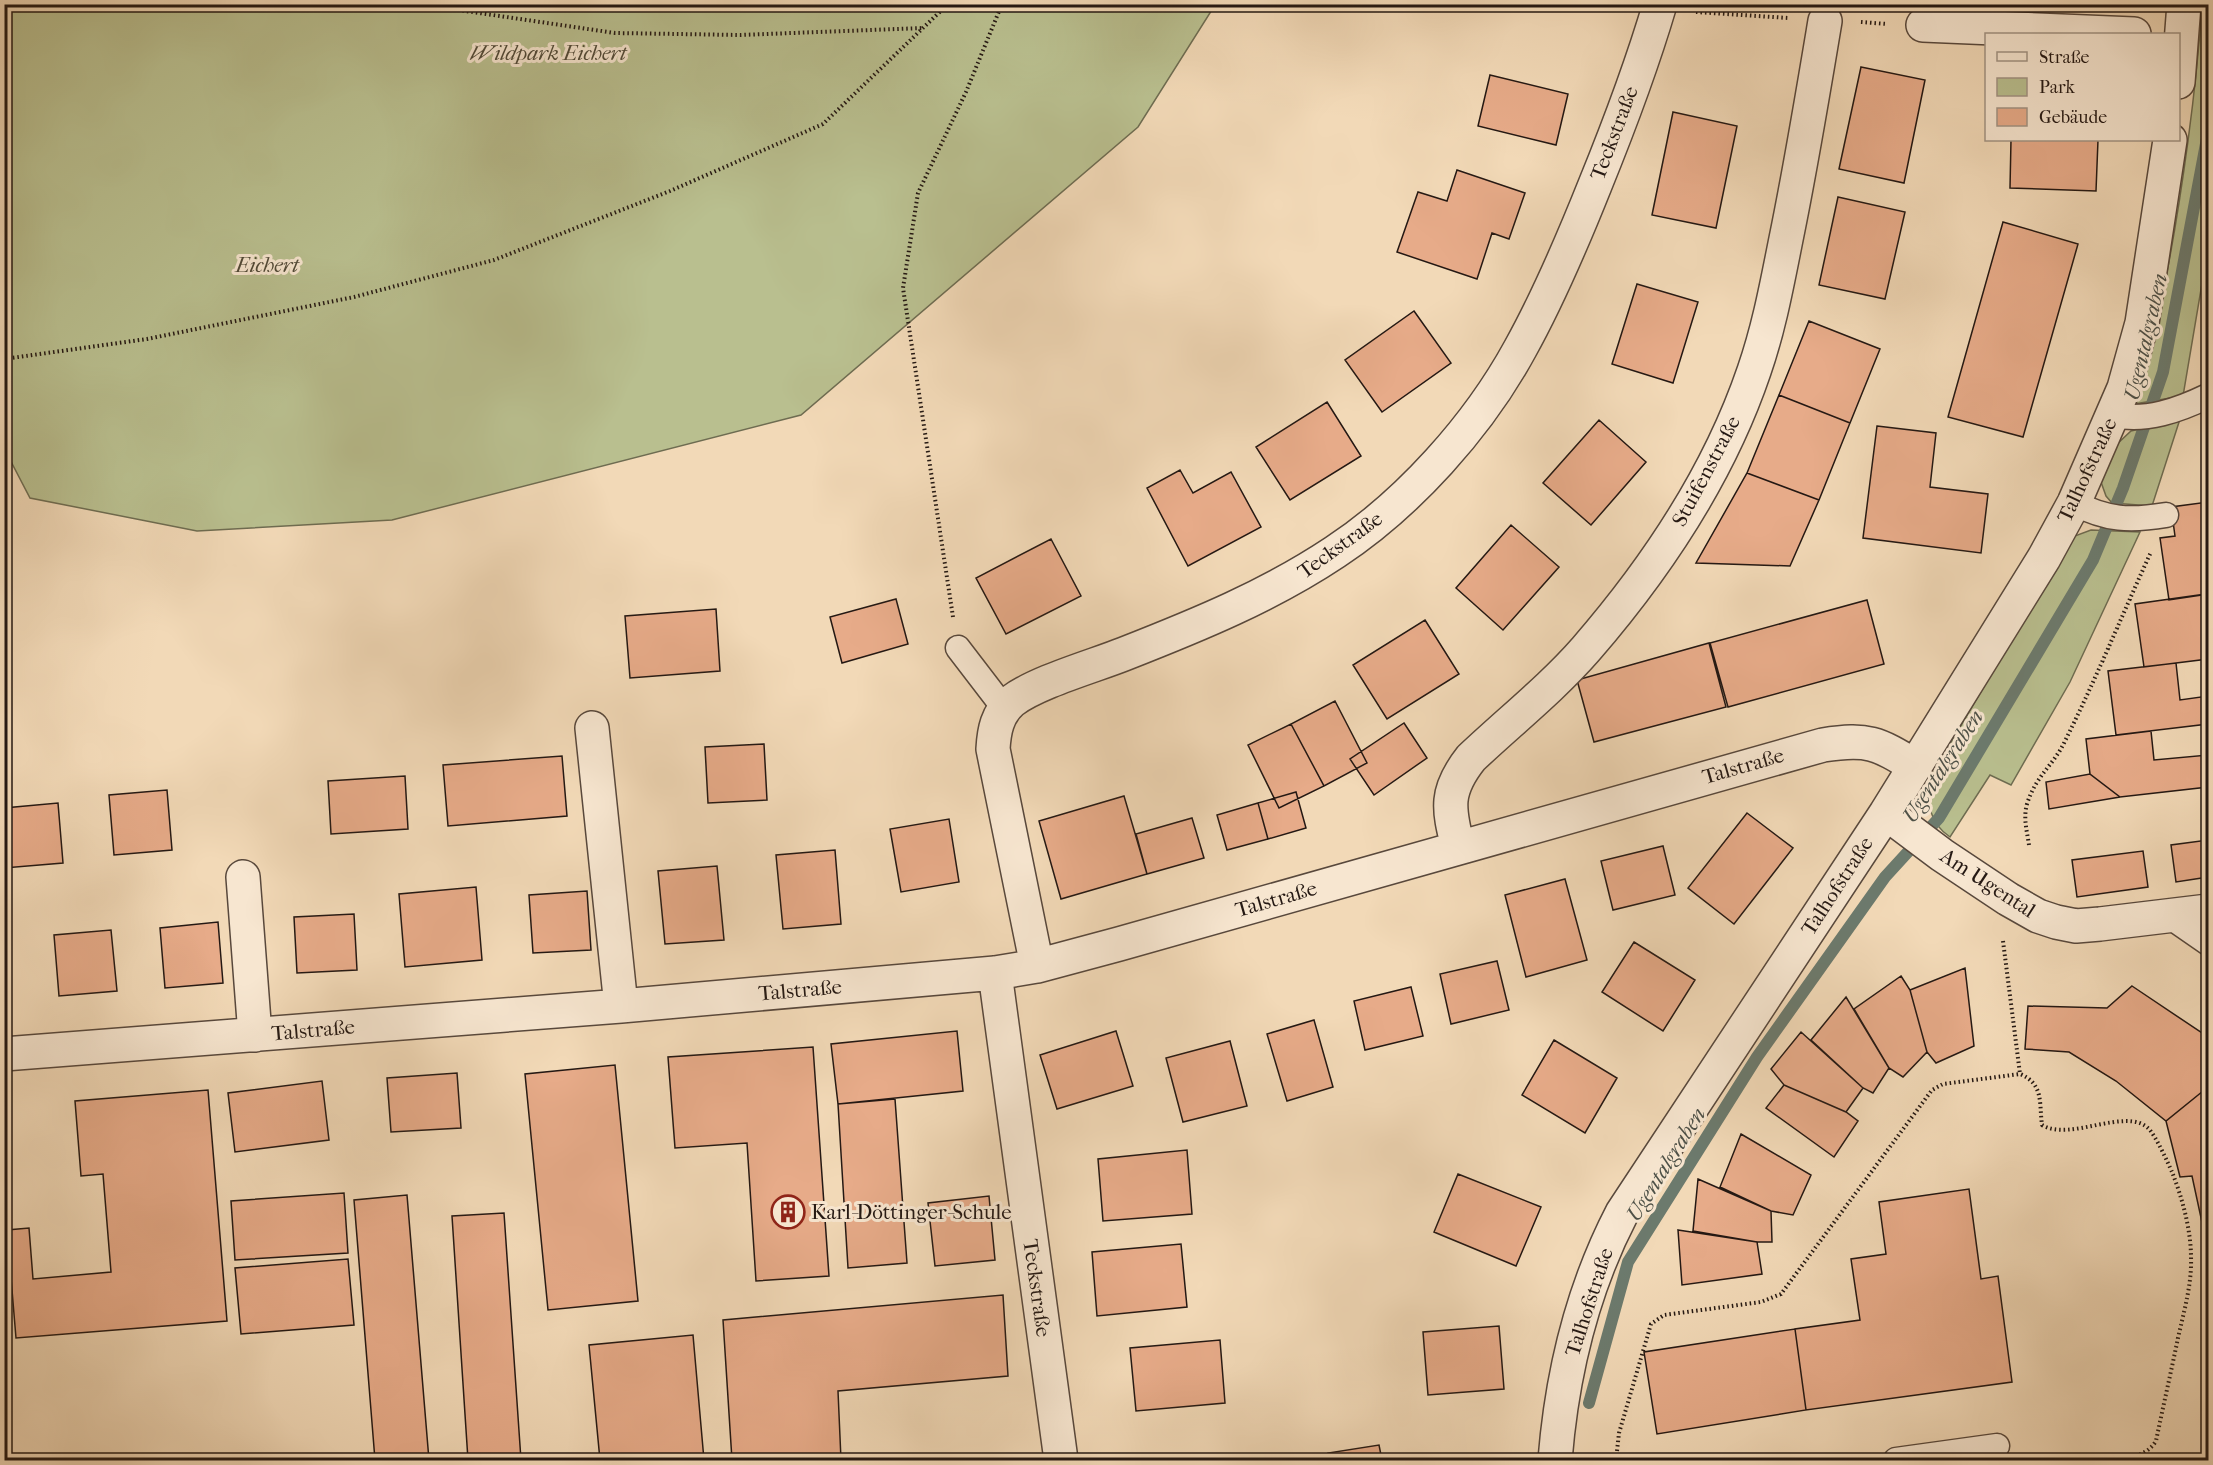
<svg xmlns="http://www.w3.org/2000/svg" width="2213" height="1465" viewBox="0 0 2213 1465" font-family="'IM FELL French Canon',serif">
<style>
.green{fill:#b9bf8f;stroke:#6e6c51;stroke-width:1.5}
.lines{fill:none;stroke-linecap:round;stroke-linejoin:round}
.stream{stroke:#6c7a6d;stroke-width:12}
.building{fill:#e7ab89;stroke:#241813;stroke-width:1.5}
.service-casing{stroke:#58483c;stroke-width:27}
.minor-casing{stroke:#58483c;stroke-width:36}
.path{stroke:#241813;stroke-width:4;stroke-dasharray:1.5 3;stroke-linecap:butt}
.service{stroke:#f7e6d0;stroke-width:24}
.minor{stroke:#f7e6d0;stroke-width:33}
.labels{text-anchor:middle;stroke-width:6;stroke-linejoin:round;paint-order:stroke}
.park-label{font-size:21px;font-style:italic;fill:#514a38;stroke:#f7e6d0}
.street-label{font-size:21px;fill:#241813;stroke:#f7e6d0}
.poi-label{font-size:21px;fill:#241813;stroke:#f7e6d0;text-anchor:start}
.water-label{font-size:22px;font-style:italic;fill:#4e5148;stroke:#f7e6d0}
</style>
<rect width="100%" height="100%" fill="#f2d9b7"/>
<filter id="stains"><feTurbulence type="fractalNoise" baseFrequency=".00333" numOctaves="4"/><feColorMatrix values="0 0 0 0 .2 0 0 0 0 .09 0 0 0 0 .02 0 0 0 .5 -.17"/></filter>
<radialGradient id="worn" r=".72"><stop offset=".6" stop-color="#630" stop-opacity="0"/><stop offset="1" stop-color="#630" stop-opacity=".3"/></radialGradient>
<path class="green" d="M4 5 5 4 1215 5 1138 127 801 415 392 520 197 531 30 498 5 450Z
M2202 5H2208V248L2183 396 2134 404C2161 319 2176 230 2188 141 2194 96 2199 50 2202 5Z
M2180 419 2152 506 2112 503 2106 496 2101 482 2115 446 2131 431Z
M2091 530 2140 532 2070 682 2011 785 1990 775 1950 837C1928 822 1927 802 1930 778L2072 537Z"/>
<g class="lines">
<path class="stream" d="M1589 1403 1628 1262 1757 1057 1885 877 1939 818 2093 560 2123 488 2163 372 2208 133"/>
</g>
<path class="building" d="M1861 67 1925 80 1904 183 1839 169Z
M1490 75 1568 94 1556 145 1478 126Z
M1673 112 1737 126 1716 228 1652 215Z
M2011 140H2098L2096 191 2010 188Z
M1457 170 1525 193 1509 239 1492 233 1477 279 1397 252 1418 192 1447 201Z
M1838 197 1905 212 1885 299 1819 285Z
M2003 222 2078 244 2023 437 1948 417Z
M1637 284 1698 302 1673 383 1612 364Z
M1414 311 1451 363 1382 412 1345 360Z
M1809 321 1880 349 1850 423 1779 395Z
M1779 395 1850 423 1819 500 1747 473Z
M1327 402 1361 456 1290 500 1256 447Z
M1599 420 1646 462 1591 525 1543 483Z
M1877 426 1936 433 1930 487 1988 494 1981 553 1863 538Z
M1180 470 1193 493 1231 472 1261 527 1188 566 1147 488Z
M1747 473 1819 500 1790 566 1696 563Z
M2208 502V594L2169 600 2160 538 2175 536 2171 507Z
M1511 525 1559 567 1503 630 1456 588Z
M1051 539 1081 596 1006 634 976 578Z
M2205 594 2208 621V659L2144 667 2135 604Z
M896 599 908 644 842 663 830 617Z
M1867 600 1884 664 1728 707 1710 643Z
M716 609 720 671 630 678 625 616Z
M1425 620 1459 674 1387 719 1353 665Z
M1709 643 1726 707 1594 742 1577 680Z
M2176 663 2180 700 2208 696V724L2116 735 2108 671Z
M1335 701 1367 763 1324 786 1291 724Z
M1404 723 1427 758 1374 795 1350 759Z
M1291 724 1324 786 1279 808 1248 745Z
M2151 731 2154 760 2208 755V787L2120 797 2090 774 2086 739Z
M764 744 767 800 708 803 705 747Z
M562 756 567 816 448 826 443 765Z
M2090 774 2120 797 2049 809 2046 782Z
M405 776 408 829 331 834 328 781Z
M167 790 172 850 114 855 109 795Z
M1296 792 1306 828 1268 839 1258 803Z
M1124 796 1147 874 1061 899 1039 821Z
M58 803 63 863 4 868V808Z
M1258 803 1268 839 1227 850 1217 815Z
M1747 813 1793 848 1734 924 1688 888Z
M1192 818 1204 858 1147 874 1136 834Z
M949 819 959 882 901 892 890 829Z
M2208 840V877L2176 882 2171 845Z
M1663 846 1675 895 1613 910 1601 861Z
M835 850 841 924 783 929 776 855Z
M2143 851 2148 887 2077 897 2072 860Z
M717 866 724 940 665 944 658 871Z
M1565 879 1587 960 1526 977 1505 895Z
M476 887 482 960 405 967 399 894Z
M587 891 591 950 533 953 529 895Z
M354 914 357 970 297 973 294 917Z
M218 922 223 983 165 988 160 928Z
M111 930 117 991 59 996 54 935Z
M1634 942 1695 980 1663 1031 1602 992Z
M4 953 8 999H4Z
M1497 961 1509 1010 1451 1024 1440 974Z
M1965 968 1974 1046 1936 1063 1927 1052 1910 990Z
M1901 976 1910 990 1927 1052 1903 1077 1889 1068 1854 1009Z
M2132 986 2208 1037V1087L2166 1121 2116 1081 2069 1052 2025 1049 2028 1006 2107 1008Z
M1411 987 1423 1036 1365 1050 1354 1001Z
M1846 997 1889 1068 1873 1093 1863 1088 1811 1040Z
M1314 1020 1333 1087 1287 1101 1267 1034Z
M957 1031 963 1091 838 1104 831 1044Z
M1116 1031 1133 1086 1057 1109 1040 1055Z
M1801 1032 1863 1088 1846 1112 1784 1085 1771 1069Z
M1554 1040 1617 1078 1585 1133 1522 1095Z
M1230 1041 1247 1106 1183 1122 1166 1058Z
M813 1047 829 1276 756 1281 747 1143 675 1148 668 1057Z
M615 1065 638 1301 548 1310 525 1074Z
M457 1073 461 1128 391 1132 387 1078Z
M322 1081 329 1140 235 1152 228 1093Z
M1784 1085 1846 1112 1858 1121 1834 1157 1766 1108Z
M2208 1087V1226L2203 1227 2192 1176 2180 1177 2166 1121Z
M208 1090 227 1321 16 1338 7 1230 29 1228 33 1279 111 1272 103 1174 81 1176 75 1101Z
M895 1099 907 1263 848 1268 838 1104Z
M1741 1134 1811 1175 1793 1215 1771 1211 1720 1187Z
M1187 1150 1192 1214 1103 1221 1098 1159Z
M1458 1174 1541 1207 1516 1266 1434 1232Z
M1698 1179 1771 1211 1772 1242H1757L1693 1231Z
M1969 1189 1981 1279 1998 1276 2012 1382 1806 1410 1795 1329 1860 1320 1851 1259 1886 1254 1879 1202Z
M344 1193 348 1253 235 1260 231 1201Z
M407 1195 429 1460H375L354 1200Z
M989 1196 995 1260 935 1266 928 1203Z
M504 1213 521 1460H468L452 1216Z
M1678 1230 1757 1242 1762 1274 1682 1285Z
M1181 1244 1187 1307 1097 1316 1092 1252Z
M348 1259 354 1325 241 1334 235 1268Z
M1003 1295 1008 1376 838 1391 841 1460H732L723 1320Z
M1499 1326 1504 1389 1428 1395 1423 1332Z
M1795 1329 1806 1410 1657 1434 1644 1352Z
M693 1335 704 1460H600L589 1345Z
M1220 1340 1225 1403 1136 1411 1130 1348Z
M1379 1445 1382 1460H1330L1328 1453Z
M986 1457V1460H930Z"/>
<g class="lines">
<defs>
<path id="service" d="M2114 415C2146 422 2179 410 2208 396
M2074 503C2107 520 2130 521 2166 515
M958 648 1004 708
M2169 916 2208 943
M1896 1460 1997 1446"/>
<path id="minor" d="M1923 25 2134 34
M2178 82 2184 4
M592 728 621 1006
M1886 813 1942 855 2008 899 2038 916 2056 922 2076 926 2100 924 2208 911
M1458 847C1448 808 1445 791 1471 758 1509 722 1552 688 1586 649 1657 567 1719 474 1754 371 1769 328 1777 284 1786 239 1801 166 1813 93 1825 21
M243 877 255 1035
M1037 966 993 749C994 731 997 714 1012 701 1037 682 1094 666 1124 654 1198 625 1269 596 1335 552 1408 504 1478 426 1520 349 1549 297 1573 240 1595 185 1619 126 1642 65 1660 4
M995 973 1061 1460
M4 1054 621 1006 995 973 1037 966 1119 944 1823 745C1868 738 1877 743 1915 766
M1555 1460C1562 1373 1582 1290 1622 1213L1886 813 2044 558 2074 503 2124 388 2142 323 2170 140"/>
</defs>
<use href="#service" class="service-casing"/>
<use href="#minor" class="minor-casing"/>
<path class="path" d="M418 4 615 33 740 35 923 28
M1696 12 1788 18
M1861 22 1887 24
M4 359 147 339 354 297 494 260 670 191 823 124 948 4
M953 617 903 288 918 193 966 92 1002 4
M2029 845C2027 831 2023 818 2027 804 2036 775 2054 765 2065 741 2096 679 2122 615 2151 552
M2003 941 2020 1074
M1616 1460 1619 1433 1651 1324 1664 1315 1761 1302 1781 1294 1932 1090 1943 1084 2020 1074C2044 1084 2039 1103 2042 1125 2070 1142 2125 1107 2148 1128 2155 1134 2168 1163 2172 1172 2182 1197 2191 1230 2191 1257 2192 1284 2184 1311 2178 1338 2171 1372 2163 1407 2156 1441 2145 1459 2123 1458 2103 1460"/>
<use href="#service" class="service"/>
<use href="#minor" class="minor"/>
</g>
<defs>
<symbol id="building-ring" viewBox="-11 -11 22 22"><circle r="9.5" fill="#f7e6d0" stroke="#8f2418" stroke-width="1.5"/><path d="M-4-6H4V6H1V3H-1V6H-4ZM-2.5-4.3h1.7v1.8h-1.7ZM.8-4.3h1.7v1.8H.8ZM-2.5-1h1.7V.8h-1.7ZM.8-1h1.7V.8H.8Z" fill="#8f2418"/></symbol>
</defs>
<g fill-rule="evenodd">
<use href="#building-ring" x="769" y="1193" width="38" height="38"/>
</g>
<g class="labels">
<g class="park-label">
<text x="548" y="60">Wildpark Eichert</text>
<text x="267" y="272">Eichert</text>
</g>
<g class="street-label">
<text transform="translate(1614 133) rotate(-69)" y="7">Teckstraße</text>
<text transform="translate(2087 470) rotate(-65)" y="7">Talhofstraße</text>
<text transform="translate(1706 471) rotate(-62)" y="7">Stuifenstraße</text>
<text transform="translate(1340 545) rotate(-36)" y="7">Teckstraße</text>
<text transform="translate(1743 766) rotate(-16)" y="7">Talstraße</text>
<text transform="translate(1988 883) rotate(33)" y="7">Am Ugental</text>
<text transform="translate(1837 886) rotate(-57)" y="7">Talhofstraße</text>
<text transform="translate(1276 899) rotate(-16)" y="7">Talstraße</text>
<text transform="translate(800 990) rotate(-5)" y="7">Talstraße</text>
<text transform="translate(313 1030) rotate(-5)" y="7">Talstraße</text>
<text transform="translate(1037 1288) rotate(82)" y="7">Teckstraße</text>
<text transform="translate(1589 1302) rotate(-72)" y="7">Talhofstraße</text>
</g>
<g class="poi-label">
<text x="811" y="1219">Karl-Döttinger-Schule</text>
</g>
<g class="water-label">
<text transform="translate(2145 337) rotate(-77)" y="8">Ugentalgraben</text>
<text transform="translate(1942 766) rotate(-57)" y="8">Ugentalgraben</text>
<text transform="translate(1665 1164) rotate(-58)" y="8">Ugentalgraben</text>
</g>
</g>
<rect width="2213" height="1465" fill="none" stroke="#f2d9b7" stroke-width="24"/>
<rect x="6" y="6" width="2201" height="1453" fill="none" stroke="#241813" stroke-width="3"/>
<rect x="12" y="12" width="2189" height="1441" fill="none" stroke="#241813" stroke-width="1.5"/>
<rect x="1985" y="33" width="195" height="108" fill="#f7e6d0" stroke="#a39484" stroke-width="1.5"/>
<rect x="1997" y="52" width="30" height="9" fill="#f7e6d0" stroke="#a39484" stroke-width="1.5"/>
<text x="2039" y="63" font-size="18" fill="#241813">Straße</text>
<rect x="1997" y="78" width="30" height="18" fill="#b9bf8f" stroke="#a39484" stroke-width="1.5"/>
<text x="2039" y="93" font-size="18" fill="#241813">Park</text>
<rect x="1997" y="108" width="30" height="18" fill="#e7ab89" stroke="#a39484" stroke-width="1.5"/>
<text x="2039" y="123" font-size="18" fill="#241813">Gebäude</text>
<rect width="100%" height="100%" filter="url(#stains)"/>
<rect width="100%" height="100%" fill="url(#worn)"/>
</svg>
